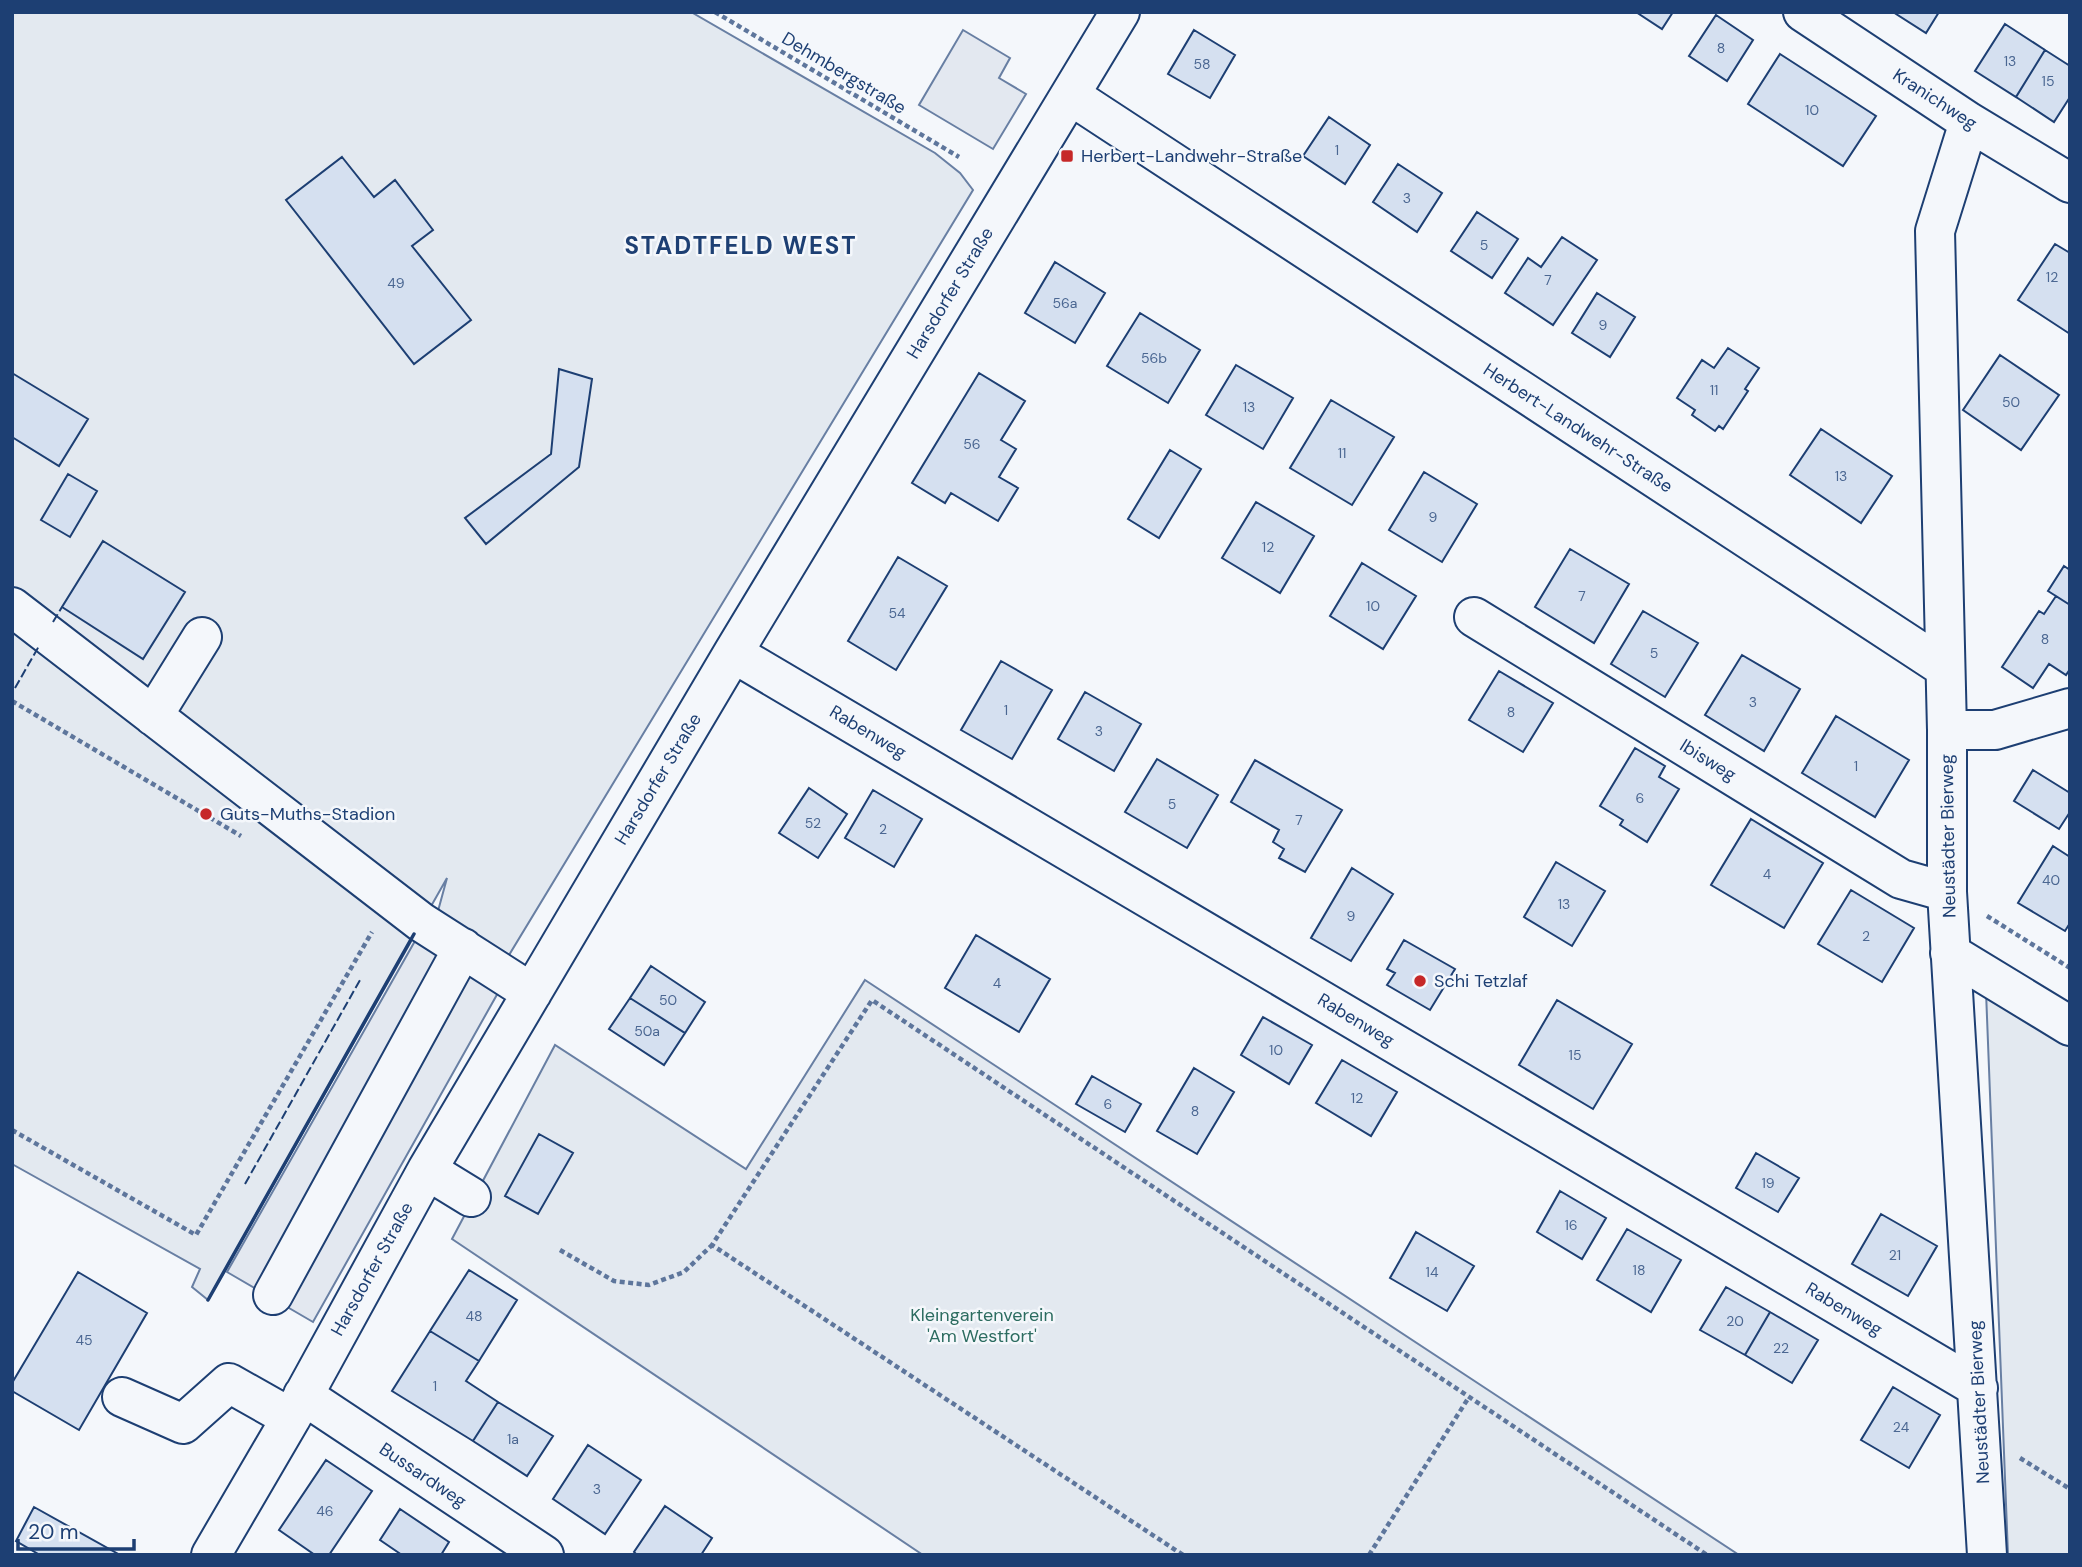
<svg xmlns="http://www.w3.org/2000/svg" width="2082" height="1567" viewBox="0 0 2082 1567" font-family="'DM Sans',sans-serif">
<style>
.green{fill:#e3e9f0;stroke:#687fa3;stroke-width:2}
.parking{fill:#e3e8f0;stroke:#687fa3;stroke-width:2}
.building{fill:#d5e0f0;stroke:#1d3f73;stroke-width:2}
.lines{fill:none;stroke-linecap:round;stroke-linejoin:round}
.minor-casing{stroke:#1d3f73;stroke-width:42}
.path{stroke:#5e769c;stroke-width:4.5;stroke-dasharray:5 3.5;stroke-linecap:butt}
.minor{stroke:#f4f7fb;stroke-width:38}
.fence{stroke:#1d3f73;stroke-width:2;stroke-dasharray:9 3.5;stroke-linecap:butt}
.wall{stroke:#1d3f73;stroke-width:3.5}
.poi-dot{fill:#c62828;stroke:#f4f7fb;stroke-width:2.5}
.labels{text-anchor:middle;stroke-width:5;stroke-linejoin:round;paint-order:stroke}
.number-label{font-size:14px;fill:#4b6792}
.street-label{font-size:18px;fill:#1d3f73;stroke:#f4f7fb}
.poi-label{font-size:18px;fill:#1d3f73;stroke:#f4f7fb;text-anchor:start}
.park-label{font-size:18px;fill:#2c6c60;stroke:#f4f7fb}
.district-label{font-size:24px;font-weight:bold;letter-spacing:2px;fill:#1d3f73;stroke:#f4f7fb}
</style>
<rect width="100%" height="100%" fill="#f4f7fb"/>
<path class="green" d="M12 12H691L935 153 960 173 973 190 509 955 438 911 447 878 208 1300 192 1287 200 1269 12 1164Z
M1985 966 2070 1017V1555H2008Z
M865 980 1739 1555H923L452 1239 555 1045 746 1169Z"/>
<path class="parking" d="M963 30 1010 58 999 78 1026 94 993 149 919 105Z
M415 941 499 991 313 1322 227 1272Z"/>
<path class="building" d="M1636 12H1673L1662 29Z
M1893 12H1939L1926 33Z
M1716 15 1753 40 1727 81 1689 56Z
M2005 24 2045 50 2016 97 1975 71Z
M1194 30 1235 55 1210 98 1168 74Z
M2045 50 2070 66V97L2054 122 2016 97Z
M1780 54 1876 116 1843 166 1748 104Z
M1329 117 1370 145 1345 184 1303 156Z
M342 157 374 197 395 180 433 230 412 246 471 320 414 364 286 200Z
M1398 164 1442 193 1417 232 1373 202Z
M1477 212 1518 239 1492 278 1451 251Z
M1562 237 1597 260 1553 325 1505 293 1528 258 1541 267Z
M2055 244 2070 253V334L2018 300Z
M1055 262 1105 293 1075 343 1025 313Z
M1597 293 1635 317 1610 357 1572 333Z
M1140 313 1200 350 1168 403 1107 366Z
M1728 348 1759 368 1745 389 1748 391 1723 429 1719 426 1715 431 1692 415 1695 410 1677 398 1702 360 1714 368Z
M2000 355 2059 395 2021 450 1963 410Z
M1236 365 1293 398 1263 449 1206 415Z
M559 369 592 379 579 467 486 544 465 518 551 454Z
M12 373 88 419 59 466 12 437Z
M979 373 1025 401 1001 440 1016 449 999 477 1018 488 998 521 951 493 945 503 912 483Z
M1331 400 1394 437 1352 505 1290 468Z
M1821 429 1892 476 1861 523 1790 475Z
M1170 450 1201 469 1159 538 1128 519Z
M1424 472 1477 504 1442 562 1389 530Z
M68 474 97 491 70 537 41 520Z
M1256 502 1314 536 1280 593 1222 558Z
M103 541 185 592 143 659 62 607Z
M1570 549 1629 584 1594 643 1535 607Z
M898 557 947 586 896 670 848 641Z
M1362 563 1416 596 1383 649 1330 616Z
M2064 566 2070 570V605L2048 591Z
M2056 596 2070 605V669L2066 675 2049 664 2033 688 2002 667 2039 611 2044 614Z
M1643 611 1698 643 1665 697 1611 664Z
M1742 655 1800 689 1764 751 1705 715Z
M1001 661 1052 690 1012 759 961 730Z
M1499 671 1553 703 1523 752 1469 720Z
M1085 692 1141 724 1114 771 1058 739Z
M1836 716 1909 760 1875 817 1802 773Z
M1635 748 1665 766 1659 777 1679 789 1647 842 1620 825 1623 820 1600 806Z
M1157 759 1218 795 1187 848 1125 812Z
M1255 760 1342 810 1305 872 1279 858 1284 849 1273 842 1279 830 1231 802Z
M2033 770 2070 793V812L2059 829 2014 801Z
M809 788 847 814 818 858 779 833Z
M873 790 922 819 894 867 845 838Z
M1751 819 1823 863 1784 928 1711 885Z
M2053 846 2070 857V923L2065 931 2018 903Z
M1556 862 1605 891 1572 946 1524 917Z
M1352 868 1393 894 1351 961 1311 938Z
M1851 890 1914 928 1882 982 1818 944Z
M976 935 1050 979 1019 1032 945 988Z
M1404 940 1455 969 1430 1010 1387 985 1395 973 1387 969Z
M651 966 705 1002 685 1033 630 998Z
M630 998 685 1033 664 1065 609 1029Z
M1557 1000 1632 1044 1593 1109 1519 1065Z
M1263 1017 1312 1045 1289 1084 1241 1055Z
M1342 1060 1397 1092 1371 1136 1316 1103Z
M1194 1068 1234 1092 1197 1154 1157 1131Z
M1092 1076 1141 1104 1125 1132 1076 1104Z
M539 1134 573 1153 538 1214 505 1196Z
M1756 1153 1799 1178 1778 1212 1736 1188Z
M1560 1191 1606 1218 1582 1259 1537 1232Z
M1881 1214 1937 1246 1908 1296 1852 1264Z
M1627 1229 1681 1260 1651 1312 1597 1280Z
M1416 1232 1474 1266 1447 1311 1390 1278Z
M469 1270 517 1300 479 1361 430 1331Z
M78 1272 147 1313 79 1430 12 1391V1383Z
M1726 1287 1770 1312 1745 1355 1700 1330Z
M1770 1312 1818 1340 1792 1383 1745 1355Z
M430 1331 479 1361 466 1381 498 1402 473 1441 392 1391Z
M1893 1387 1940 1415 1909 1468 1861 1440Z
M498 1402 553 1436 527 1476 473 1441Z
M588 1445 641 1480 605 1534 553 1499Z
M326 1460 372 1491 329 1555H315L279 1530Z
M665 1506 712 1538 701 1555H637L634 1552Z
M34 1507 120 1555H40L16 1541Z
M400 1509 449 1542 441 1555H402L380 1540Z"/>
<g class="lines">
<defs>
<path id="minor" d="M1803 12 1969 122 2070 183
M1070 95 1945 668
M1969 122 1935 231 1947 730V892L1987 1555
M12 607 421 922 532 993
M1474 617 1901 879 1947 892
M733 653 1978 1388
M153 716 202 637
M1947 730H1995L2070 708
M1950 953 2070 1026
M427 1170 471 1197
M273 1295 463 948
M303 1395 544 1555
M122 1397 183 1424 229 1383 291 1418
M211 1555 291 1418 427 1170 733 653 1120 12"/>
</defs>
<use href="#minor" class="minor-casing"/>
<path class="path" d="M715 12 959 157
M12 701 241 836
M1987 916 2070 968
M12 1130 196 1235 372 932
M560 1250 614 1281 649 1285 684 1272 712 1245
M2020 1458 2070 1489
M1183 1555 712 1245 872 1000 1707 1555
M1369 1555 1469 1397"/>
<use href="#minor" class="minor"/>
<path class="fence" d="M53 622 62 607
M15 688 39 646
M245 1184 360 980"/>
<path class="wall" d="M208 1300 414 934"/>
</g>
<g class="poi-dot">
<rect x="1060" y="149" width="14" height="14" rx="3.5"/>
<circle cx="206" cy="814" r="7"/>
<circle cx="1420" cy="981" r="7"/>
</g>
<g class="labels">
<g class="number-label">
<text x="1721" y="53">8</text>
<text x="2010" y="66">13</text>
<text x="1202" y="69">58</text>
<text x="2048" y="86">15</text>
<text x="1812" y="115">10</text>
<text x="1337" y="155">1</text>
<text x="1407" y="203">3</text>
<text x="1484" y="250">5</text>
<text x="2052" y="282">12</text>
<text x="1548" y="285">7</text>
<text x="396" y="288">49</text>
<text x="1065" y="308">56a</text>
<text x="1603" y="330">9</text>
<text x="1154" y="363">56b</text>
<text x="1714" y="395">11</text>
<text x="2011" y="407">50</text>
<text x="1249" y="412">13</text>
<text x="972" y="449">56</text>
<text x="1342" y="458">11</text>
<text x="1841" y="481">13</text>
<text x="1433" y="522">9</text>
<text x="1268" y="552">12</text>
<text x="1582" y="601">7</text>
<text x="1373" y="611">10</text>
<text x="897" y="618">54</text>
<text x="2045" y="644">8</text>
<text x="1654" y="658">5</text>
<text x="1753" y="707">3</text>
<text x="1006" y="715">1</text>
<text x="1511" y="717">8</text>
<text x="1099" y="736">3</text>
<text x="1856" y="771">1</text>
<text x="1640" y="803">6</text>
<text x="1172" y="809">5</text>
<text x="1299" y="825">7</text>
<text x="813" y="828">52</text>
<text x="883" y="834">2</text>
<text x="1767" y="879">4</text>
<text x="2051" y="885">40</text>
<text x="1564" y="909">13</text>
<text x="1351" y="921">9</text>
<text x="1866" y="941">2</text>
<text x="997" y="988">4</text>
<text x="668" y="1005">50</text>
<text x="647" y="1036">50a</text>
<text x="1276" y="1055">10</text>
<text x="1575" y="1060">15</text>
<text x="1357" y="1103">12</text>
<text x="1108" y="1109">6</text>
<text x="1195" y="1116">8</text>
<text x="1768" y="1188">19</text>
<text x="1571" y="1230">16</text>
<text x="1895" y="1260">21</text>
<text x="1639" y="1275">18</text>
<text x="1432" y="1277">14</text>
<text x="474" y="1321">48</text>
<text x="1735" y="1326">20</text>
<text x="84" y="1345">45</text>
<text x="1781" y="1353">22</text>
<text x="435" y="1391">1</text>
<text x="1901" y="1432">24</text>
<text x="513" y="1444">1a</text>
<text x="597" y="1494">3</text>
<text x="325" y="1516">46</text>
</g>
<g class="street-label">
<text transform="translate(844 73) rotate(31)" y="6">Dehmbergstraße</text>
<text transform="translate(1935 99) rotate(33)" y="6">Kranichweg</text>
<text transform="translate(950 293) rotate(-59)" y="6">Harsdorfer Straße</text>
<text transform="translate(1578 428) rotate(33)" y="6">Herbert-Landwehr-Straße</text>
<text transform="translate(868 732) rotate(31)" y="6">Rabenweg</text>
<text transform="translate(1708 760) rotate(32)" y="6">Ibisweg</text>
<text transform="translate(658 779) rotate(-59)" y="6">Harsdorfer Straße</text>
<text transform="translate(1948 836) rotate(-91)" y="6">Neustädter Bierweg</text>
<text transform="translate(1356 1020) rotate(31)" y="6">Rabenweg</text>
<text transform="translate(372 1269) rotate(-61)" y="6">Harsdorfer Straße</text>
<text transform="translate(1844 1309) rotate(31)" y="6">Rabenweg</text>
<text transform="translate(1979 1402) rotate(-93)" y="6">Neustädter Bierweg</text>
<text transform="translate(423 1475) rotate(34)" y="6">Bussardweg</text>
</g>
<g class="poi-label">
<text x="1081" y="162">Herbert-Landwehr-Straße</text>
<text x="220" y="820">Guts-Muths-Stadion</text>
<text x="1434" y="987">Schi Tetzlaf</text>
</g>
<g class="park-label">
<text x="982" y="1321">Kleingartenverein<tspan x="982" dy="21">'Am Westfort'</tspan></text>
</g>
<g class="district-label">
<text x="741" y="254">STADTFELD WEST</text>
</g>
</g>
<rect width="2082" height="1567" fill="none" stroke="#1d3f73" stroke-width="28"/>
<path d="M18 1539v10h116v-10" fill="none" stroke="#1d3f73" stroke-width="3.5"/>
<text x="28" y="1539" font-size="21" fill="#1d3f73" stroke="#f4f7fb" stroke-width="5" paint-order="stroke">20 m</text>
</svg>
